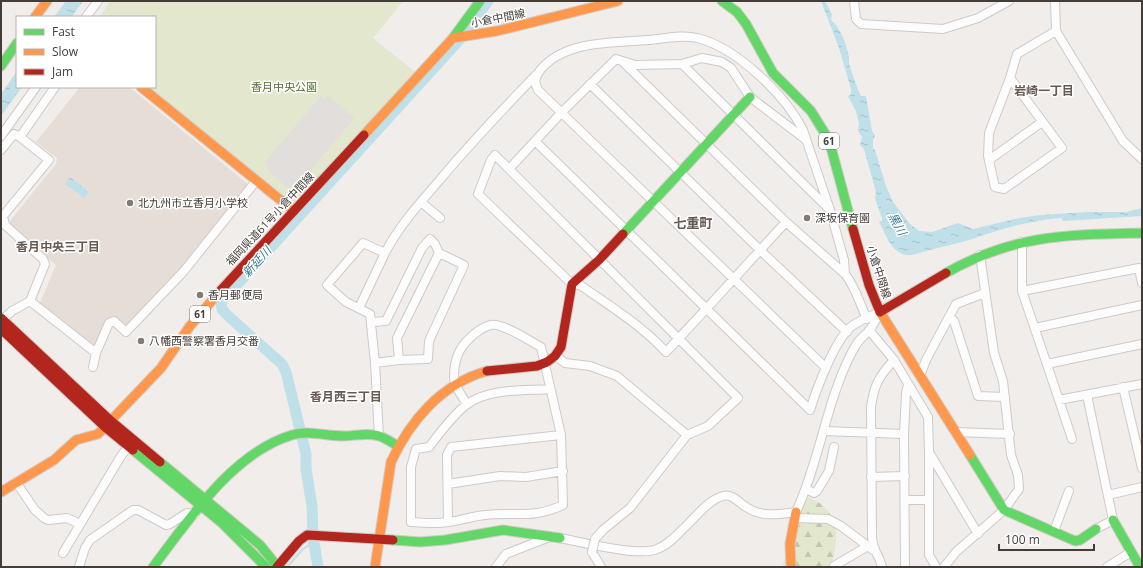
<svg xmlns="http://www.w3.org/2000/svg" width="1143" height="568" viewBox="0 0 1143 568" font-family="'Open Sans','Noto Sans JP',sans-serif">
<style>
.education{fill:#e6ded6}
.forest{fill:url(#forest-firs)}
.green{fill:#e2e7cd}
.parking{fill:#e1dedb}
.water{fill:url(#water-ripples)}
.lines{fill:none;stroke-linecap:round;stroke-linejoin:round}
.stream{stroke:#bfe0e9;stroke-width:2}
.river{stroke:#bfe0e9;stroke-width:11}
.street-casing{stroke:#cdcac8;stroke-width:10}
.fast-casing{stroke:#d1cbc5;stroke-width:11}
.slow-casing{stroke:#d1cbc5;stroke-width:11}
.jam-casing{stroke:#d1cbc5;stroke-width:11}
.street{stroke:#fdfcfc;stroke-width:8}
.fast{stroke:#63d668;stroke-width:9}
.slow{stroke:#ff974d;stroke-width:9}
.jam{stroke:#b3261e;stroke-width:9}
.street-bridge-casing{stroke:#cdcac8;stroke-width:10;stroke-linecap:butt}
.street-bridge{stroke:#fdfcfc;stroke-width:8}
.poi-dot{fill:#807b76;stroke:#fff;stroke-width:1.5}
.labels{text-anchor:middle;stroke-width:3;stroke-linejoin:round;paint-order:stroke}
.shield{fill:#fff;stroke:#7c7773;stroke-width:1}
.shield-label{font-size:10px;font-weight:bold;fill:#443d37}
.street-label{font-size:11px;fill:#443d37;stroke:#fff}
.park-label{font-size:11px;fill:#547031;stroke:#fff}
.poi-label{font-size:11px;fill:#443d37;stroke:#fff;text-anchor:start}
.neighbourhood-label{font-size:12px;font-weight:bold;fill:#665950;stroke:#fff}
.water-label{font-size:12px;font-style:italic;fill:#367a8f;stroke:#fff}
.quarter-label{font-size:13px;font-weight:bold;fill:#665950;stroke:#fff}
</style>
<defs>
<pattern id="forest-firs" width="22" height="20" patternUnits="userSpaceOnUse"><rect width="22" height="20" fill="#e2e7cd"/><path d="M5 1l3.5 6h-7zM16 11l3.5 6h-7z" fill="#c3c7b1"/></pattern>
<pattern id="water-ripples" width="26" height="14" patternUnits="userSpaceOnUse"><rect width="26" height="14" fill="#bfe0e9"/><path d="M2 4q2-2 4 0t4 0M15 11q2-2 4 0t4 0" fill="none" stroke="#a5c1c8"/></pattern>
</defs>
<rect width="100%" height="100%" fill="#f0edea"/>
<path class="education" d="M80 87H129L249 185 184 266 127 326H125L114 318 97 343 93 345 40 303 56 265 10 226V221L56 164 57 158 36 142Z"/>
<path class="forest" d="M805 496C840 508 841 537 830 567H782Z"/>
<path class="green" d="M110 1H403L373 38 415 72 293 206 148 87H155V17H100Z"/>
<path class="parking" d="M327 95 354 118 295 188 291 185 288 188 267 169 269 166 265 162 321 96 324 99Z"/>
<path class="water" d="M66 1H83L72 17H54Z
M821 1H825L832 14 831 20C841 28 847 46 849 58 849 60 849 62 849 64 853 75 856 86 861 96H866L872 131 875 135 873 141V148L875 150 886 186 893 202 910 224 919 231 932 232 958 223 973 229 1019 218 1041 215 1087 212H1126L1142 208V216L1063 221 1062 218C1030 220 1002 229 972 239 952 245 932 249 912 255 893 257 887 237 879 222L882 221V218L875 199 876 192 864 149 860 145 862 137 858 131 859 124 856 111 848 96 851 94V89L839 48Z
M17 71V87H22L1 116V94Z
M70 177 89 192 84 198 65 184Z"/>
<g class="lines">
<path class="stream" d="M287 567 303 549 314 542"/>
<path class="river" d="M318 567 313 537 312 506 306 469V454L286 372 282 364 226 314 222 309 221 302 461 38 488 1"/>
<defs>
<path id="street" d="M854 1 856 19 861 24 943 29 978 18 1009 1
M1055 1 1056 31 1123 141 1142 159
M86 17 98 1
M624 63 786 222 845 274C855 286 860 304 867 319
M682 64 827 207
M1010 78 1062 148 1004 189 995 187 988 156 989 133Z
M1010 78 1017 54 1056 31
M590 84 760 250 847 332
M1 136 36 87
M20 137 55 87
M535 141 810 410C817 388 835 339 852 326 860 320 871 316 880 312
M1 150 14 134 20 137 49 160 3 216 5 225 43 259 45 264 30 301 12 311 1 321
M989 160 1042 122
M509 169 562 112 616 59 635 65 682 64 702 58 722 62 731 68 750 97 805 139
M421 202 440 218
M1022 242V291L1059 400 1142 384
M1022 291 1139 268 1142 283
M30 301 96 353
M359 308 385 253
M949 317 954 321 978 396 1005 397
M371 322 386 321 422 248 430 239 435 244 439 253 397 338 399 360 375 363
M1035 328 1142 305
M869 330 894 360 928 417 929 452
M556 356 565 363 590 366 617 376 687 435
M399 360 428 359 429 341 464 265 439 253
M1047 364 1142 344
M93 367 96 353 109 323 114 321 126 332 184 271 256 181
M826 368 538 90C533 81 536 75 542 68 567 40 614 43 648 40 663 39 682 34 697 38 736 47 785 95 803 130L830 210 844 260 845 274
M920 376 926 360 956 304 985 293
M1123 387 1142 468
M1087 395 1113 520 1096 529
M1059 400 1072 439
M467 404C462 396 454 386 454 377 454 356 461 344 477 332 481 329 485 326 491 325 503 323 530 341 541 347L561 435 563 505C530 520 516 511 485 515 472 516 460 521 448 522 436 524 424 523 411 522V467L416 449 429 447C440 433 451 417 466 405 488 388 524 391 550 389
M824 431 904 434
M955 432 1010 434
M379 436 375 363 370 314 346 302 327 285 363 243 385 253C399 226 419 204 438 182 469 145 502 110 536 75
M871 477 905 476
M16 482 35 510 44 518 48 520 67 518 80 524
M448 484 500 476 526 477 563 471
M806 489 814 493 817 491 829 471 834 447
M1108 495 1142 487
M905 500H929
M796 518 828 519 841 526 873 550
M448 522 447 455 451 447 561 435
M1054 531 1069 491
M560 538C582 542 638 557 657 549 668 545 677 535 685 527 696 517 708 500 723 496 732 493 739 503 746 507 762 518 779 514 796 512 820 460 826 402 852 352 857 342 861 338 869 331 873 326 877 318 880 312
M595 539 603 530 630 508 687 435 708 426 738 398 495 155 491 160 478 194 572 284 580 285C610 306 641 325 666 352 707 309 746 265 786 222
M592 552 601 567
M63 553 121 456 132 442
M834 566 868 546
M79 567 85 548 90 540 133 510H138L166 525 170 524 187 513 195 514
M496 567 506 554 547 538
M882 567C879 554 873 552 872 537L871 407C874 385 879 376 894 360
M905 567 904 434 906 393 908 385
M936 567 929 555V452L978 534
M944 567 956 552 1004 510 1019 489 1018 475 1011 455 1003 381 994 353 980 255
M1107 567 1131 552"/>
<path id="fast" d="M722 1 737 12 746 24 773 73 811 111 829 140 853 229
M453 38 480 1
M1 66 17 43
M623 234 750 97
M946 273C1015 234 1067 235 1142 233
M133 450 222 523 266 567
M970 455 1004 510 1075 541 1080 540 1096 529
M160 462 260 545 278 567
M1113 520 1140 567
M393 540 420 542 445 540 503 530 560 538
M153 567C189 520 232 453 292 435 308 430 326 436 343 436 355 436 368 432 379 436 386 438 392 443 398 446"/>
<path id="slow" d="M35 17 47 1
M141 87 294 211
M364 135 453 38 497 31 618 1
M880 312 970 455
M1 492 54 460 76 440 98 434 161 368 190 326 221 290
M375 567 391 462C410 421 441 384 487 371
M791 567 790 544 796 512"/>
<path id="jam" d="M853 229 869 285 880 312 946 273
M221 290 364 135
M1 318 111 421 160 462
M1 329 105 427 133 450
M487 371 537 366 547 362 555 356 561 347 572 284 599 260 623 234
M277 567 299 541 307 535 393 540"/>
</defs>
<use href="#street" class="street-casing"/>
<use href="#fast" class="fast-casing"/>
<use href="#slow" class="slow-casing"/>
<use href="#jam" class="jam-casing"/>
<use href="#street" class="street"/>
<use href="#fast" class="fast"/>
<use href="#slow" class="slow"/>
<use href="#jam" class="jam"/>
<defs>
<path id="street-bridge" d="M592 552 595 539"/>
</defs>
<use href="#street-bridge" class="street-bridge-casing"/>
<use href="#street-bridge" class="street-bridge"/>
</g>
<g class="poi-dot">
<circle cx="130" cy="203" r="4"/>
<circle cx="807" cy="218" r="4"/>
<circle cx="200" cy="295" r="4"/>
<circle cx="141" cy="341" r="4"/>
</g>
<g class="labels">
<g class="shield">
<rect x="819" y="133" width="20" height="16" rx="3"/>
<rect x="190" y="306" width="20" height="16" rx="3"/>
</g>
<g class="shield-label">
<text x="829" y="145">61</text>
<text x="200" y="318">61</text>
</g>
<g class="street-label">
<text transform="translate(498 18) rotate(-11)" y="4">小倉中間線</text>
<text transform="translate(270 219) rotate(-47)" y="4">福岡県道61号小倉中間線</text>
<text transform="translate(879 272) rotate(72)" y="4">小倉中間線</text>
</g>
<g class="park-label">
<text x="284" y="91">香月中央公園</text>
</g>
<g class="poi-label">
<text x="138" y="207">北九州市立香月小学校</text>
<text x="815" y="222">深坂保育園</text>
<text x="208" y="299">香月郵便局</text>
<text x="149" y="345">八幡西警察署香月交番</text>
</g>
<g class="neighbourhood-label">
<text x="1044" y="95">岩崎一丁目</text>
<text x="58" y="251">香月中央三丁目</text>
<text x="346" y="401">香月西三丁目</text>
</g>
<g class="water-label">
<text transform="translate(897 224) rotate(61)" y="4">黒川</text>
<text transform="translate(257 262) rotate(-48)" y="4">新延川</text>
</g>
<g class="quarter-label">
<text x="693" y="228">七重町</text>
</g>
</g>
<rect width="1143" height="568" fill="none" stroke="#443d37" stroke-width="4"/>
<rect x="16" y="16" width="140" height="72" fill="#ffffff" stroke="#b4b1af"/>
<rect x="24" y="29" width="20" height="6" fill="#63d668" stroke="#b4b1af"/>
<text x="52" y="36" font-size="12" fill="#443d37">Fast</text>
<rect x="24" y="49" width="20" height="6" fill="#ff974d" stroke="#b4b1af"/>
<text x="52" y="56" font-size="12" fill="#443d37">Slow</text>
<rect x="24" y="69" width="20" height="6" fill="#b3261e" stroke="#b4b1af"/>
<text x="52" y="76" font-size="12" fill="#443d37">Jam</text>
<path d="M999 544v6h95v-6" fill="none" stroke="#443d37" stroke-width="2"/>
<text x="1005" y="544" font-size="12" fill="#443d37" stroke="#ffffff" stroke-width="3" paint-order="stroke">100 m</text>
</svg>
